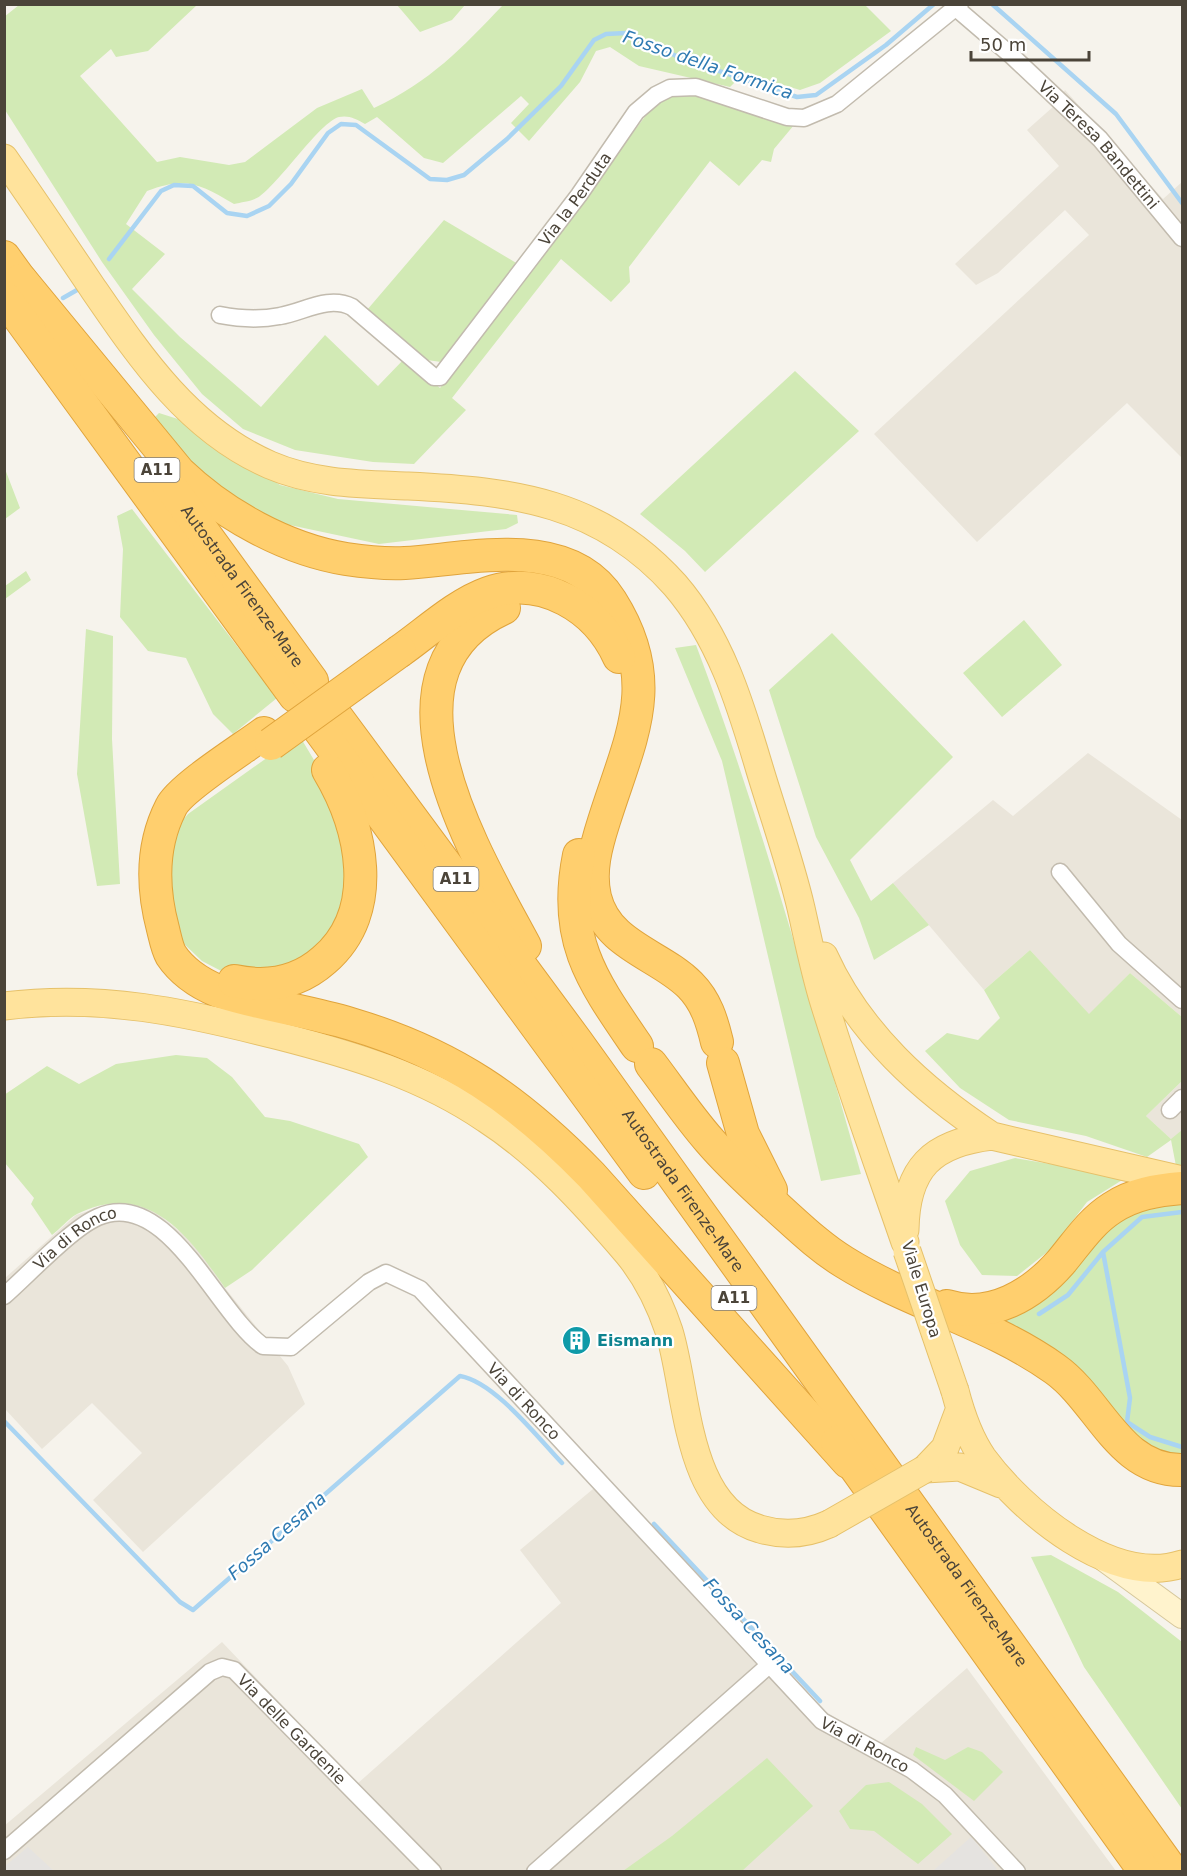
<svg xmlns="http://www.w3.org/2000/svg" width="1187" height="1876" viewBox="0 0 1187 1876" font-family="'DejaVu Sans',sans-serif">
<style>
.residential{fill:#eae5da}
.green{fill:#d2eab5}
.parking{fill:#e5e3e0}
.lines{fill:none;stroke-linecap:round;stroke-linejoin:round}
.stream{stroke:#a9d4f2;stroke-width:4.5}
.street-casing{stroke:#c2bbae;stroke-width:19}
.secondary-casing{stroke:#d6c79b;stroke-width:26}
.primary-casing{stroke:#e6c16a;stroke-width:29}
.highway-casing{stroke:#e0a43c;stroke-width:34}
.street{stroke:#fff;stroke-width:16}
.secondary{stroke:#fff3cd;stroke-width:24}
.primary{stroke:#ffe39c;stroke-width:27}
.highway{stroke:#ffcf6e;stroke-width:32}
.primary-bridge-casing{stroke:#e6c16a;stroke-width:29;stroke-linecap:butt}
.highway-bridge-casing{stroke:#e0a43c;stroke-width:34;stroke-linecap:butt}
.primary-bridge{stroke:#ffe39c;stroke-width:27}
.highway-bridge{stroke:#ffcf6e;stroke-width:32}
.labels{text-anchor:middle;stroke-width:4.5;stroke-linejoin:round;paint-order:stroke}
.shield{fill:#fff;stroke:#817c74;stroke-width:1.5}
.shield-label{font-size:15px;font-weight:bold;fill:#4b4439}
.street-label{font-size:16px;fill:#4b4439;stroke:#fff}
.culture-label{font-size:16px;font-weight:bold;fill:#0d838f;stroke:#fff;text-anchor:start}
.water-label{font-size:18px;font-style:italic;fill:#2e7ab2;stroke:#fff}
</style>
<rect width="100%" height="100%" fill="#f6f3ec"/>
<path class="residential" d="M1065 90 1163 199 1182 182V458L1127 403 977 542 874 434 1089 235 1065 210 998 273 976 285 955 264 1059 166 1027 130 1054 106Z
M1088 753 1182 820V1017L1130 973 1089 1015 1030 950 984 990 893 883 993 800 1013 816Z
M1182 1081V1130L1172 1140 1146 1116Z
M113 1203 151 1208 194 1243 225 1288 288 1366 305 1404 143 1552 93 1500 142 1453 92 1403 42 1449 5 1409V1278L76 1215Z
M605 1479 821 1709 880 1744 967 1668 1116 1871 5 1872 4 1826 222 1642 357 1784 561 1603 520 1550Z"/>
<path class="green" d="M19 5H197L148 51 116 57 111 49 80 76 157 162 180 157 229 165 245 162 317 108 362 89 374 108C431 81 461 49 503 5H865L891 31 820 83 800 90 744 73 730 87 639 66 610 47 596 51 580 82 529 141 511 123 529 104 521 96 443 163 424 158 377 117 365 124C356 119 349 115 339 117 320 122 281 181 260 196 254 201 242 202 234 204 200 184 186 176 147 191L126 224 165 254 132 289 180 337 261 407 325 335 378 386 405 358 440 388 659 98 678 92 708 96 794 125 774 149 771 162 762 160 739 186 710 161 629 267 630 282 611 302 561 259 452 398 466 410 414 464 373 462 295 450 243 429 202 394 154 335 102 262 5 110 4 17Z
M397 5H465L452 20 420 32Z
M444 220 518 264 441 362 427 360 367 310Z
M795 371 859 431 705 572 685 551 640 514Z
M159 413 181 420 280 485 338 499 517 515 518 523 506 529 379 544 285 524 225 496 177 456 152 420Z
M5 469 20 508 5 519H4Z
M132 509 277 698 233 734 213 714 186 658 148 651 120 617 123 549 117 516Z
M26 571 31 580 5 599V586Z
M1024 620 1062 665 1002 717 963 673Z
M86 629 113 636 112 739 120 884 97 886 77 774Z
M832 633 953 757 850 860 871 901 893 883 929 925 874 960 859 918 816 837 769 690Z
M696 645C761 818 810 996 861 1174L821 1181 722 761 675 648Z
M299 735 335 795 350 911 303 968 229 975 202 961 180 940 162 868 178 826 188 814Z
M1030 950 1089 1014 1130 973 1182 1017V1081L1146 1116 1171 1139 1182 1130V1168L1176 1166 1171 1140 1147 1157 1086 1136 1009 1120 960 1088 925 1051 947 1033 978 1040 1000 1018 984 990Z
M176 1055 207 1058 232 1077 265 1117 290 1121 359 1144 368 1157 252 1270 225 1288C189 1236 148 1179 77 1214 68 1219 60 1229 52 1235L31 1204 34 1198 5 1163 4 1095 47 1066 79 1084 116 1064Z
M1015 1158 1127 1177 1087 1202 1051 1249 1017 1276 982 1275 960 1245 945 1201 970 1171Z
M1182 1197V1460L1154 1456 996 1319 1109 1218Z
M1051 1555 1118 1592 1182 1642V1809L1084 1667 1031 1557Z
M916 1747 945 1760 968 1747 982 1752 1003 1772 974 1801 913 1755Z
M767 1758 813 1806 742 1871H623L672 1836Z
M889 1782 922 1804 952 1834 918 1864 874 1831 850 1829 839 1811 866 1785Z"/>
<path class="parking" d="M971 1837 997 1869 994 1872 933 1871Z
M28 1847 54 1871H5V1866Z"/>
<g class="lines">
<path class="stream" d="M992 4 1116 114 1182 203
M109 259 161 191 174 185 193 186 227 213 247 216 269 206 291 184 328 133 341 124 356 125 430 179 447 180 464 175 507 139 561 86 594 40 606 34 626 33 683 59 797 97 816 95 886 45 934 4
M63 298 77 290
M1103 1252 1130 1398 1127 1422 1150 1437 1182 1447
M1039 1314 1068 1295 1103 1252 1142 1217 1182 1212
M4 1421 180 1602 193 1610 460 1376C495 1382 538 1438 562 1463
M654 1524 820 1701"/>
<defs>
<g id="street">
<path id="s1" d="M956 8 1012 56 1100 139 1182 238"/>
<path id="s2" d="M220 315C241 319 259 320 280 316 304 312 328 295 352 307L434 377H440L579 195 636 112 656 95 670 88 696 87 787 117 804 118 837 104 960 4"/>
<path d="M1060 872 1119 944 1182 1000"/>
<path d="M1170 1110 1182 1098"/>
<path id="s3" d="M4 1296C28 1275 72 1228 98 1217 167 1186 217 1314 263 1346L291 1347 369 1282 386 1273 420 1289 822 1721 912 1770 945 1795 1017 1872"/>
<path id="s4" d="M4 1851 210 1672 222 1667 234 1670 433 1872"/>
<path d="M535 1872 768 1666"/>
</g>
<path id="secondary" d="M1104 1559 1182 1616"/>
<path id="primary" d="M4 158C34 201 63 244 92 287 140 357 189 430 270 465 314 484 361 484 408 486 514 491 601 502 675 585 720 637 740 703 759 767 773 814 790 861 801 908 808 939 814 969 823 999 848 1081 877 1161 905 1242
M824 956C859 1033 922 1090 992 1136
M4 1006C102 994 185 1012 279 1036 353 1055 423 1076 486 1119 540 1154 586 1205 628 1254 646 1276 660 1304 669 1331 688 1392 685 1508 760 1529 783 1536 807 1534 829 1524
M905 1230C906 1168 932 1143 992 1136L1182 1180
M955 1391C961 1414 969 1438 983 1458 1022 1511 1112 1587 1182 1564
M925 1469 960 1467 1001 1484
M925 1469 945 1448 960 1408"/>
<g id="highway">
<path d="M4 257 33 297"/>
<path d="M21 280 179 472C223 514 285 549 346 559 366 562 386 564 405 563 470 559 568 533 611 601 663 683 630 738 604 821 596 846 589 871 595 897 607 946 659 954 690 985 706 1001 712 1021 717 1042"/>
<path d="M4 297 295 696"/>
<path id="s5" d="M159 471 312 681"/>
<path d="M504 608C364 672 477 856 525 946"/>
<path d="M400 651C427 632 457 604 488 593 542 574 597 608 619 657"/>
<path id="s6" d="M336 716 577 1042 1173 1872"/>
<path d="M318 728 644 1173"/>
<path d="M264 733C244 748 180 788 171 807 151 846 152 888 163 929 165 937 167 948 171 955 183 973 199 983 218 991 261 1005 307 1011 351 1024 452 1054 518 1100 591 1175L848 1462"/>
<path d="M579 855C562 939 591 979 637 1046"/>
<path d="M234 981C267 988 298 983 324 960 381 911 362 827 328 770"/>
<path d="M723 1063 743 1134 771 1190"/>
<path d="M651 1064C670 1089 688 1116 709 1140 731 1166 756 1188 780 1210 801 1229 821 1248 844 1262 911 1304 991 1323 1055 1369 1100 1401 1119 1471 1182 1470"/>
<path d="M947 1306C991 1320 1033 1294 1061 1262 1077 1243 1090 1222 1112 1208 1133 1194 1157 1190 1182 1188"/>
<path d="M837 1442 1145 1872"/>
</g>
</defs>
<use href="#street" class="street-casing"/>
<use href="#secondary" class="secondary-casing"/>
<use href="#primary" class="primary-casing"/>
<use href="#highway" class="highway-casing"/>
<use href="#street" class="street"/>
<use href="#secondary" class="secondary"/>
<use href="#primary" class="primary"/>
<use href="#highway" class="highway"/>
<defs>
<path id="primary-bridge" d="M907 1251 955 1391
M829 1524 925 1469"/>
<path id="highway-bridge" d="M271 744 400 651"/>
</defs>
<use href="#primary-bridge" class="primary-bridge-casing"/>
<use href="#highway-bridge" class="highway-bridge-casing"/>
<use href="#primary-bridge" class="primary-bridge"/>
<use href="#highway-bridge" class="highway-bridge"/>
</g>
<defs>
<symbol id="building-disc" viewBox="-11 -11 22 22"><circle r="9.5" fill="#0f9aa8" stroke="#fff"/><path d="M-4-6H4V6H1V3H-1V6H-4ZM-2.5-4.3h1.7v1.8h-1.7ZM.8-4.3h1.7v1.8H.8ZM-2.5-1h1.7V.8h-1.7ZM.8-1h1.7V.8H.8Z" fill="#fff"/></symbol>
</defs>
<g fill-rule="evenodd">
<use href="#building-disc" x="560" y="1324" width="33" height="33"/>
</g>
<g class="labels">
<g class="shield">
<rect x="134.5" y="458" width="45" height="24" rx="4.5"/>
<rect x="433.5" y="867" width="45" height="24" rx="4.5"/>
<rect x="711.5" y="1286" width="45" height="24" rx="4.5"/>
</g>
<g class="shield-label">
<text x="157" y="475">A11</text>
<text x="456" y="884">A11</text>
<text x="734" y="1303">A11</text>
</g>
<g class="street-label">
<text dy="6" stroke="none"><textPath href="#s1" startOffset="198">Via Teresa Bandettini</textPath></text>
<text dy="6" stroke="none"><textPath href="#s2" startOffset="472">Via la Perduta</textPath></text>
<text dy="6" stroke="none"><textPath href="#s5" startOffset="142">Autostrada Firenze-Mare</textPath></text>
<text dy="6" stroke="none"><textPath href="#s6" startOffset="588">Autostrada Firenze-Mare</textPath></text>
<text dy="6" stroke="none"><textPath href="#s3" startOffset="93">Via di Ronco</textPath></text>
<text transform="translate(922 1289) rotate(73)" y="6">Viale Europa</text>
<text dy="6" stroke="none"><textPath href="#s3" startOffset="686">Via di Ronco</textPath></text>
<text dy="6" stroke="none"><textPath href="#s6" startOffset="1074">Autostrada Firenze-Mare</textPath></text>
<text dy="6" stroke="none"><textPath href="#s4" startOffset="381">Via delle Gardenie</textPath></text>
<text dy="6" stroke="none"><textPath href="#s3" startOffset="1172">Via di Ronco</textPath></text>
</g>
<g class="culture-label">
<text x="597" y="1346">Eismann</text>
</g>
<g class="water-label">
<text transform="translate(708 65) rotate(19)" y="6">Fosso della Formica</text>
<text transform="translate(277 1536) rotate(-41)" y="6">Fossa Cesana</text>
<text transform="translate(749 1626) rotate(47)" y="6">Fossa Cesana</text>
</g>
</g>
<rect width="1187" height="1876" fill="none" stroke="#4b4439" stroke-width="12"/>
<path d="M971 51v9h118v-9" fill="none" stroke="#4b4439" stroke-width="3"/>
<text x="980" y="51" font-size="18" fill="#4b4439" stroke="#ffffff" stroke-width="4.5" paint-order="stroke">50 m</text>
</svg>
